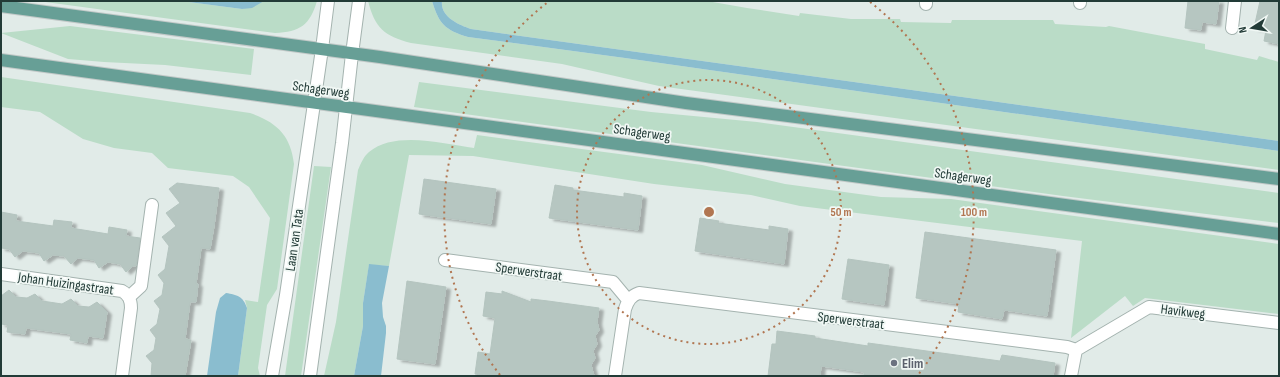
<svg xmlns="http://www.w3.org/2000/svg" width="1280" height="377" viewBox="0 0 1280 377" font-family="'Sofia Sans Condensed',sans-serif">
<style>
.green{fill:#badcc7}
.water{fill:#8abdcf}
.building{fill:#b6c6c1;stroke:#b4c4bf;filter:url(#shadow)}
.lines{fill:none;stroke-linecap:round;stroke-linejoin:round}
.minor-casing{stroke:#a4b3af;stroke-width:14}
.tertiary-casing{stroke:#a4b3af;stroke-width:14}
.primary-casing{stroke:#c1c8c7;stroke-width:14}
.minor{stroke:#fff;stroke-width:12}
.tertiary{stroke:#fff;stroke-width:12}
.primary{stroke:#679f96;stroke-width:12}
.ring{fill:none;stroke:#b17651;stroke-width:2;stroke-dasharray:2 4}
.worship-dot{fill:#6b7280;stroke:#f1f8f5;stroke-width:1.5}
.labels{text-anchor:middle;stroke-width:3.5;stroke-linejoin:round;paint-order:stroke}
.street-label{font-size:14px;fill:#223b37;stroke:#f1f8f5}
.worship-label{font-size:14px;font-weight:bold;fill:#5b616d;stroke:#f1f8f5;text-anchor:start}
.centre{fill:#b17651;stroke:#f1f8f5;stroke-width:2}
.ring-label{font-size:12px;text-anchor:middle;font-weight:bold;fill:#b17651;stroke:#f1f8f5;stroke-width:3.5;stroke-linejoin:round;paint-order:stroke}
</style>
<defs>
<filter id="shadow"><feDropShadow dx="4.5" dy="2.5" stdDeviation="1" flood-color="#0004"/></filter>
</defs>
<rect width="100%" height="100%" fill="#e1ebe8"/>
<path class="green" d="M38 1H181L242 9 264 1H317C310 25 300 32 275 33Z
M368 1H432C439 24 445 30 468 37L625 58 1279 151V170L659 86 562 64 411 43C384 36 375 28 368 1Z
M442 1H707L747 8 799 16 800 13 851 19H900L901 22 951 23 952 20H1053L1055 24 1106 27 1109 26 1205 44V49L1257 60 1259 56 1279 62V141L471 29C459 25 440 17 442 1Z
M70 26 254 49 251 75 165 65 104 62 68 59 1 33Z
M1 77 250 113C277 122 291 136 294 164L277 289 267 305 258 368 260 376H238L247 308 245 300 258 302 270 218 249 187 233 176 168 168 152 153 114 148 83 139 40 112 1 107Z
M419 82 651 112 757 122 1279 193V223L1063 196 414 107Z
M477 135 702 165 785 184 881 197 951 199 1279 244V314L1145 298 1133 306 1125 296 1071 338 1082 241 800 206 751 195 654 184 473 156 409 155 389 266 369 265 363 303V326L354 376H324L336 322 358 170C361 163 364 156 369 152 395 130 445 144 474 148Z
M314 166 331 167 301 376H285Z"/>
<path class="water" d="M181 1H264L252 8 242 9Z
M432 1H442C440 17 459 25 471 29L1279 141V151L625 58 468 37C445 30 439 24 432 1Z
M369 264 389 266 382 303 383 317 386 326V333L381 376H354L363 326V303Z
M226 293C237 295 243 296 247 308L238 376H207L216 312 220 298Z"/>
<path class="building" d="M1188 1H1219L1216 24 1202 22 1201 30 1185 28Z
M1260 1H1279V44L1264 41 1266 30 1254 28Z
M424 179 496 189 491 224 419 214Z
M177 183 219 188 214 226 210 249 201 248 196 284H198L196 302H190L185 339 191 340 185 376H151L152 363 146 356 154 350 156 338 150 330 157 324 160 309 154 301 162 295 164 283 158 275 165 269 169 246 162 237 176 226 166 213 180 203 169 189Z
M555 185 573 188V190L624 197V193L642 196 638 230 549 218Z
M1 212 17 215 16 221 53 226 54 220 72 222 71 228 108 234 109 227 127 230 126 236 140 238 136 266H133L126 272 120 264 108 262 99 268 94 260 78 258 71 264 64 256 53 255 44 261 39 253 23 251 15 257 9 249 1 248Z
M700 218 719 221 718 223 769 230V226L788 229 784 264 695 251Z
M925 232 1056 250 1047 316 1004 310 1002 319 958 312 959 304 916 298Z
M848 259 889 265 884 305 842 299Z
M407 281 446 287 435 364 397 359Z
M9 290 16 297 27 298 35 294 42 301 62 304 71 299 78 306 89 307 97 302 107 312 103 338 88 336 87 343 70 340 71 334 48 331 26 328 25 334 7 332 8 325 1 324V296Z
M502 291 531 302V299L548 301 599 308 597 322 599 330 595 336 597 344 593 351 595 358 591 365 594 376H486L475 374 478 352 490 354 495 318 483 316 486 292 502 294Z
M777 331 815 336V338L868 346V343L1000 361 1002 355 1055 363 1053 376H864V372L821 366 820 376H768L772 344H776Z"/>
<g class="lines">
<defs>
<path id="minor" d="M1080 3V1
M926 4V1
M1232 28 1235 1
M322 49 328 1
M352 54 359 1
M445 260 613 282 628 300
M1 274 122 291C129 295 131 300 131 308L122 376
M129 297 141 286 152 205
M615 376 625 309C628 300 631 296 639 293L1067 347 1076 350
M1071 376 1076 350 1149 307 1279 323"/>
<path id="tertiary" d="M272 376 286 295 322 49
M310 376 342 143 352 54"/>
<path id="primary" d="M1 6 380 57 686 103 1279 179
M1 60 1279 234"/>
</defs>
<use href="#minor" class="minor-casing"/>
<use href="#tertiary" class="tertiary-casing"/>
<use href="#primary" class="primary-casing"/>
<use href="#minor" class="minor"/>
<use href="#tertiary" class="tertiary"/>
<use href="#primary" class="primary"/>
</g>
<g class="ring">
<circle cx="709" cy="212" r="132"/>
<path d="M500 375A265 265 0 0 1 548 2M870 2A265 265 0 0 1 918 375"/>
</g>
<circle class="worship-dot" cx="894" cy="363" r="4"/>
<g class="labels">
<g class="street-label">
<text transform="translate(321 89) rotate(8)" y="5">Schagerweg</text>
<text transform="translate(642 132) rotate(8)" y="5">Schagerweg</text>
<text transform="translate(963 176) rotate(8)" y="5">Schagerweg</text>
<text transform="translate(294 240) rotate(-82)" y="5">Laan van Tata</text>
<text transform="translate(529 271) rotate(8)" y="5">Sperwerstraat</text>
<text transform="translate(66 283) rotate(8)" y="5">Johan Huizingastraat</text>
<text transform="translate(1183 311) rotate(7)" y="5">Havikweg</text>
<text transform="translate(851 320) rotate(7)" y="5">Sperwerstraat</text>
</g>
<g class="worship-label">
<text x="902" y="368">Elim</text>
</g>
</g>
<circle cx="709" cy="212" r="6" class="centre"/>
<g class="ring-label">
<text x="841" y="216">50 m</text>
<text x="974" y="216">100 m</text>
</g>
<rect width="1280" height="377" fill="none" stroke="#223b37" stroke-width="4"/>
<g transform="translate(1252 28) rotate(258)" stroke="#f1f8f5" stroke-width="3" paint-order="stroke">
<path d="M0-3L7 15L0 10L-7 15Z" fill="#223b37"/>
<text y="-6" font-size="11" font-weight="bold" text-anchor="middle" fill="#223b37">N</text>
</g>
</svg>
